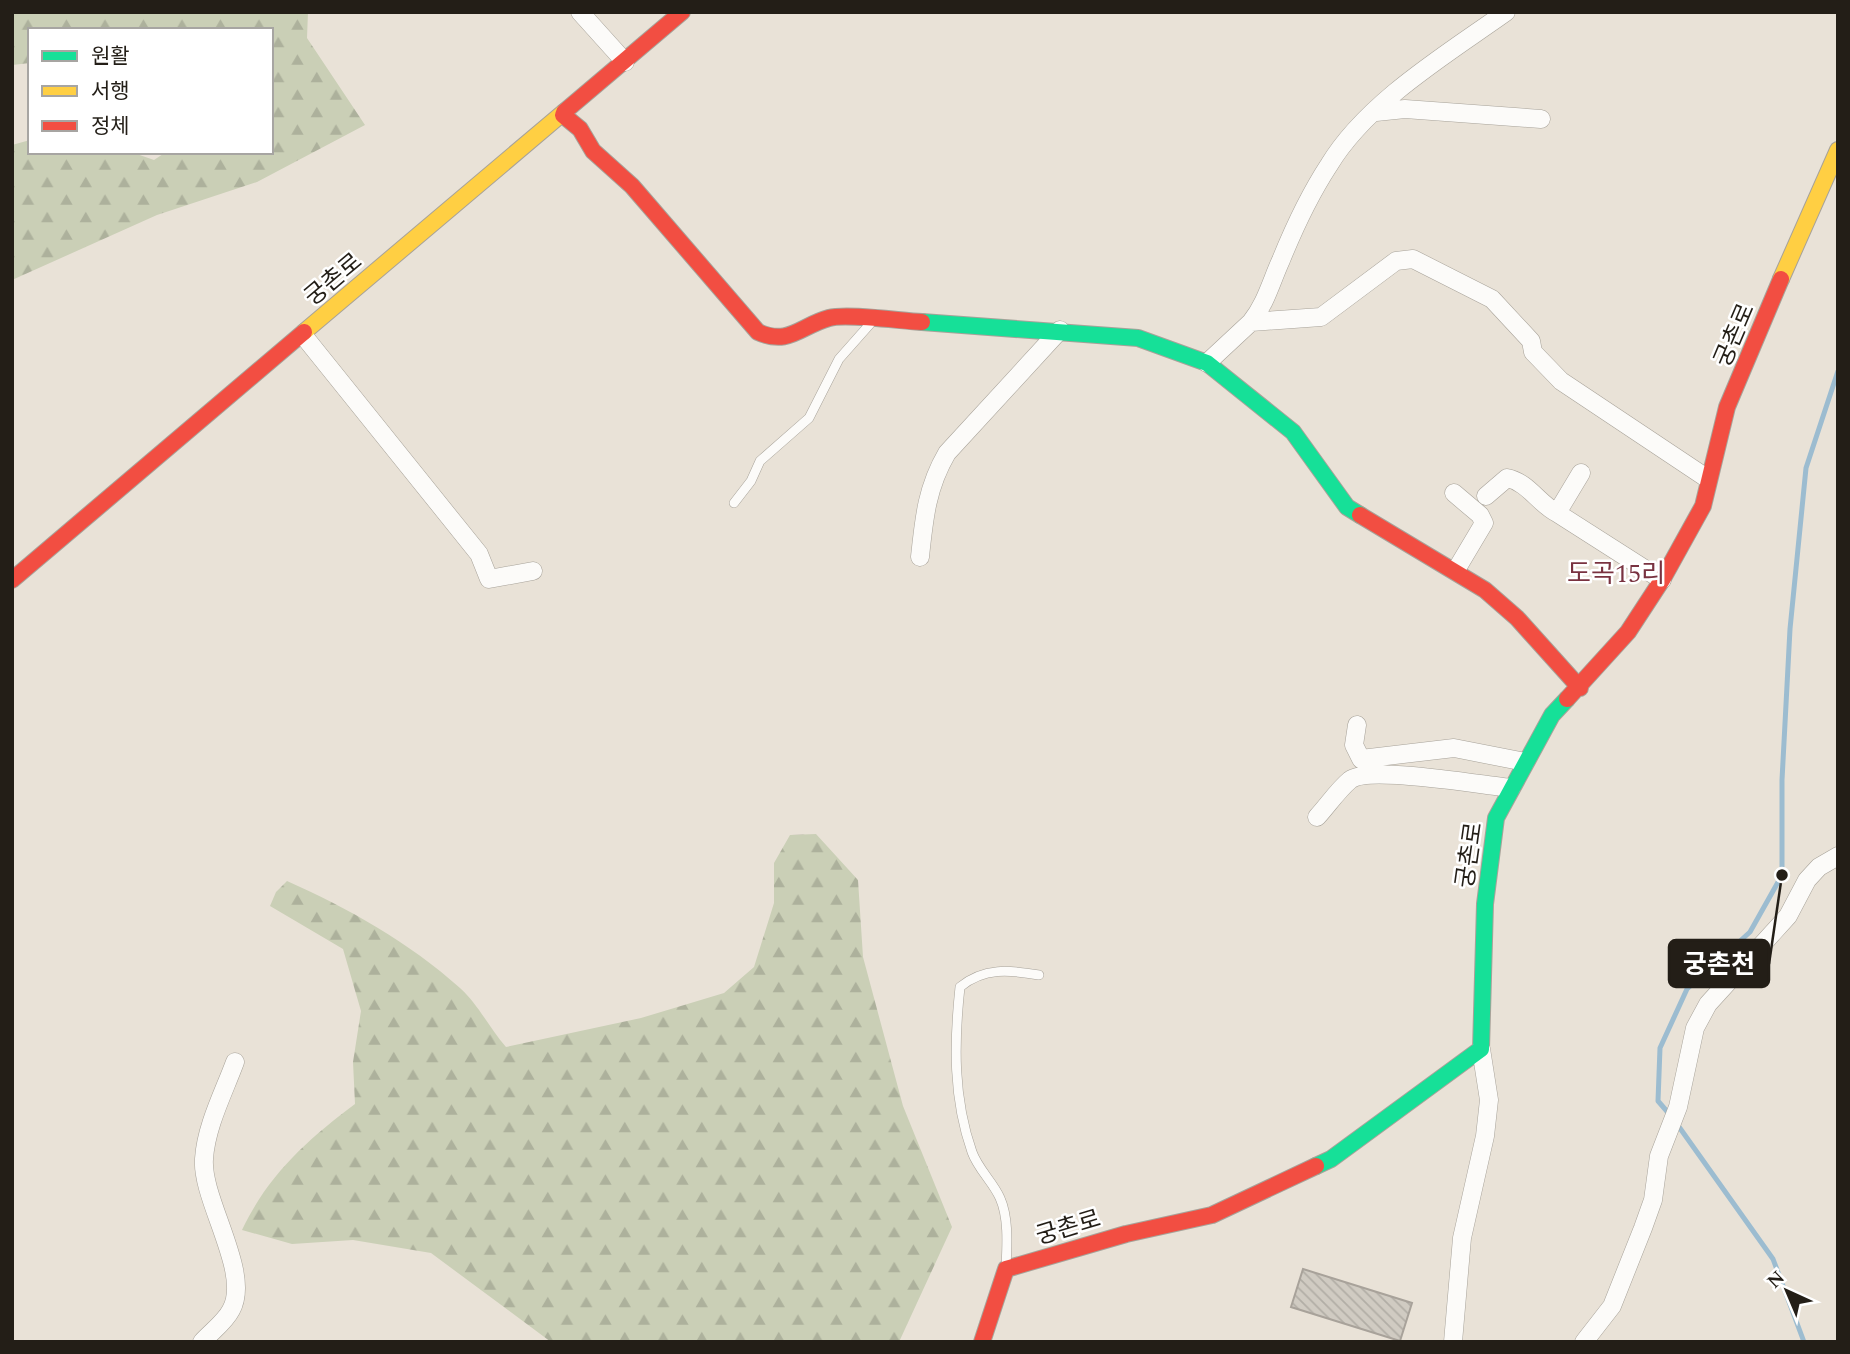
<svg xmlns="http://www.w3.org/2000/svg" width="1850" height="1354" viewBox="0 0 1850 1354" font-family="Spectral,'Noto Sans KR',serif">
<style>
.forest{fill:url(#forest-firs)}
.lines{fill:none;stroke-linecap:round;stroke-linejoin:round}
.stream{stroke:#9cbcd0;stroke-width:5}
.building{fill:url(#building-back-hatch);stroke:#a8a29a;stroke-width:2}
.lane-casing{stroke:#a7a299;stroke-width:10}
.street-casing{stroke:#a7a299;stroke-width:19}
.fast-casing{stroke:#a7a299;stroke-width:18}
.slow-casing{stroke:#a7a299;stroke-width:18}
.jam-casing{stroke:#a7a299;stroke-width:18}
.lane{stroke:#fcfbf9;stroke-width:9}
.street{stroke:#fcfbf9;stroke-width:18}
.fast{stroke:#16e098;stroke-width:16}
.slow{stroke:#ffcf43;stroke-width:16}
.jam{stroke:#f24e42;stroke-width:16}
.labels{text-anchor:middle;stroke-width:5;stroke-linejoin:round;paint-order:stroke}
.street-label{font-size:24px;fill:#231e17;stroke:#fff}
.neighbourhood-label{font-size:26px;fill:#793240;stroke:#fff}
.leader{fill:none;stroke:#231e17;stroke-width:2.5}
.callout-dot{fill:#231e17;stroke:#fff;stroke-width:2.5}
.callout{fill:#231e17;stroke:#231e17;stroke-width:2.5}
.callout-label{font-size:26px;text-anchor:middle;font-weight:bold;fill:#fff}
</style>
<defs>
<pattern id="forest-firs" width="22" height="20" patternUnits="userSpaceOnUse" patternTransform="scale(1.75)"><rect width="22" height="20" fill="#cacfb6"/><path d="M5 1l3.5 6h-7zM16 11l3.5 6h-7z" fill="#adb19c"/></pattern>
<pattern id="building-back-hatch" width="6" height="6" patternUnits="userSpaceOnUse" patternTransform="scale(1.75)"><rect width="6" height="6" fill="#d0cbc2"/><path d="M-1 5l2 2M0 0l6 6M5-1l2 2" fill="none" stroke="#b2aea6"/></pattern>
</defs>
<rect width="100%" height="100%" fill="#e9e2d7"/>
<path class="forest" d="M12 12H308L307 38 365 125 257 182 157 215 12 280V145L30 140V152H131L154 160 166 152H271V30H30V63L12 65Z
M816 834 858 880 863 957 903 1106 952 1227 899 1342H551L431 1253 353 1240 292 1244 242 1230C268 1175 307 1140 355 1104L353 1062 361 1011 343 949 270 906 276 892 287 881C348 908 410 943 460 988 478 1004 490 1029 506 1047L641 1018 724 993 754 967 774 903V863L790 835Z"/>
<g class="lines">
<path class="stream" d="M1671 1116 1658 1101 1660 1048 1687 989 1750 932 1782 875V780L1790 629 1806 468 1838 371
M1677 1124 1773 1259 1804 1342"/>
</g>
<path class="building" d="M1303 1269 1412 1303 1400 1341 1291 1307Z"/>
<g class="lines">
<defs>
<path id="lane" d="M734 503 751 481 760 461 809 418 839 359 870 324
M1006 1267C1007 1246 1009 1218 1000 1198 993 1182 978 1169 972 1152 953 1098 954 1043 960 987 984 967 1010 970 1039 975"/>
<path id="street" d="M580 12 625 62
M1376 112 1405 109 1541 119
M1251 322C1266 303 1271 282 1281 260 1294 228 1310 194 1329 165 1367 102 1447 54 1506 12
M303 335 479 554 489 579 533 571
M1207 363 1251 322 1321 317 1396 261 1413 259 1492 299 1531 341 1533 352 1561 381 1708 479
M1581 473 1557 513 1662 580
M1454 493 1480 515 1484 523 1456 570
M1486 496 1507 478C1528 482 1539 504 1557 513
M920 557C924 518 927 487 947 453L1060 330
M1357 725 1354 745 1361 759 1454 748 1525 762
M1317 817C1328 805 1338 790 1350 780 1369 765 1481 785 1511 788
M202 1342C211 1332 225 1322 231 1310 252 1273 201 1200 204 1159 206 1126 224 1092 235 1062
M1453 1342 1462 1238 1485 1136 1489 1100 1481 1049
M1584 1342 1612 1306 1643 1228 1653 1200 1659 1156 1678 1107 1695 1028 1708 1004 1788 916 1807 880 1819 867 1838 856"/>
<path id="fast" d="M922 322 1138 338 1207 363 1293 432 1347 507 1360 515
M1316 1166 1331 1159 1481 1049 1485 904 1496 818 1552 715 1567 699"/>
<path id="slow" d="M1781 279 1838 150
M304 332 564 112"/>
<path id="jam" d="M564 112 682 12
M563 115 580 129 593 151 632 186 758 332C789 346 800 326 829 318 846 313 901 321 922 322
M1360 515 1485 590 1517 618 1580 688
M12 580 304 332
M1567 699 1628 632 1662 580 1703 506 1727 407 1781 279
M982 1342 1006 1269 1126 1234 1212 1215 1316 1166"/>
</defs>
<use href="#lane" class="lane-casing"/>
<use href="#street" class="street-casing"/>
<use href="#fast" class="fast-casing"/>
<use href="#slow" class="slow-casing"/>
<use href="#jam" class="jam-casing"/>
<use href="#lane" class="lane"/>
<use href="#street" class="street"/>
<use href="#fast" class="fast"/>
<use href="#slow" class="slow"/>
<use href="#jam" class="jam"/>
</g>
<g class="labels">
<g class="street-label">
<text transform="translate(333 279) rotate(-40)" y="8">궁촌로</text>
<text transform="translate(1734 335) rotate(-67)" y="8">궁촌로</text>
<text transform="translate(1469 855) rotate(-82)" y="8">궁촌로</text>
<text transform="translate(1068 1227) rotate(-17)" y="8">궁촌로</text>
</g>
<g class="neighbourhood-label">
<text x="1616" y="582">도곡15리</text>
</g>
</g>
<path class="leader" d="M1782 875L1769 964"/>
<circle class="callout-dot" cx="1782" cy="875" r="7"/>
<rect class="callout" x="1669" y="940" width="100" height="47" rx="7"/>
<g class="callout-label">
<text x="1719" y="973">궁촌천</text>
</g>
<rect width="1850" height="1354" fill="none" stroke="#231e17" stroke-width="28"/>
<rect x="28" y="28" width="245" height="126" fill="#ffffff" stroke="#a7a5a2" stroke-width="2"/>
<rect x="42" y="51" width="35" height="10" fill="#16e098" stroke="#a7a5a2" stroke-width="2"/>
<text x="91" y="63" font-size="21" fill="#231e17">원활</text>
<rect x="42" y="86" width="35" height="10" fill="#ffcf43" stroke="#a7a5a2" stroke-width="2"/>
<text x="91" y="98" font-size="21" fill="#231e17">서행</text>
<rect x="42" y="121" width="35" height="10" fill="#f24e42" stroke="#a7a5a2" stroke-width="2"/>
<text x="91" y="133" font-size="21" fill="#231e17">정체</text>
<g transform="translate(1787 1291) rotate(316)" stroke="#ffffff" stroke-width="5" paint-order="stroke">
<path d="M0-5L12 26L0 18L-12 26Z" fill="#231e17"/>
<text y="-10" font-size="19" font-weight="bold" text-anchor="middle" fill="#231e17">N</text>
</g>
</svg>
